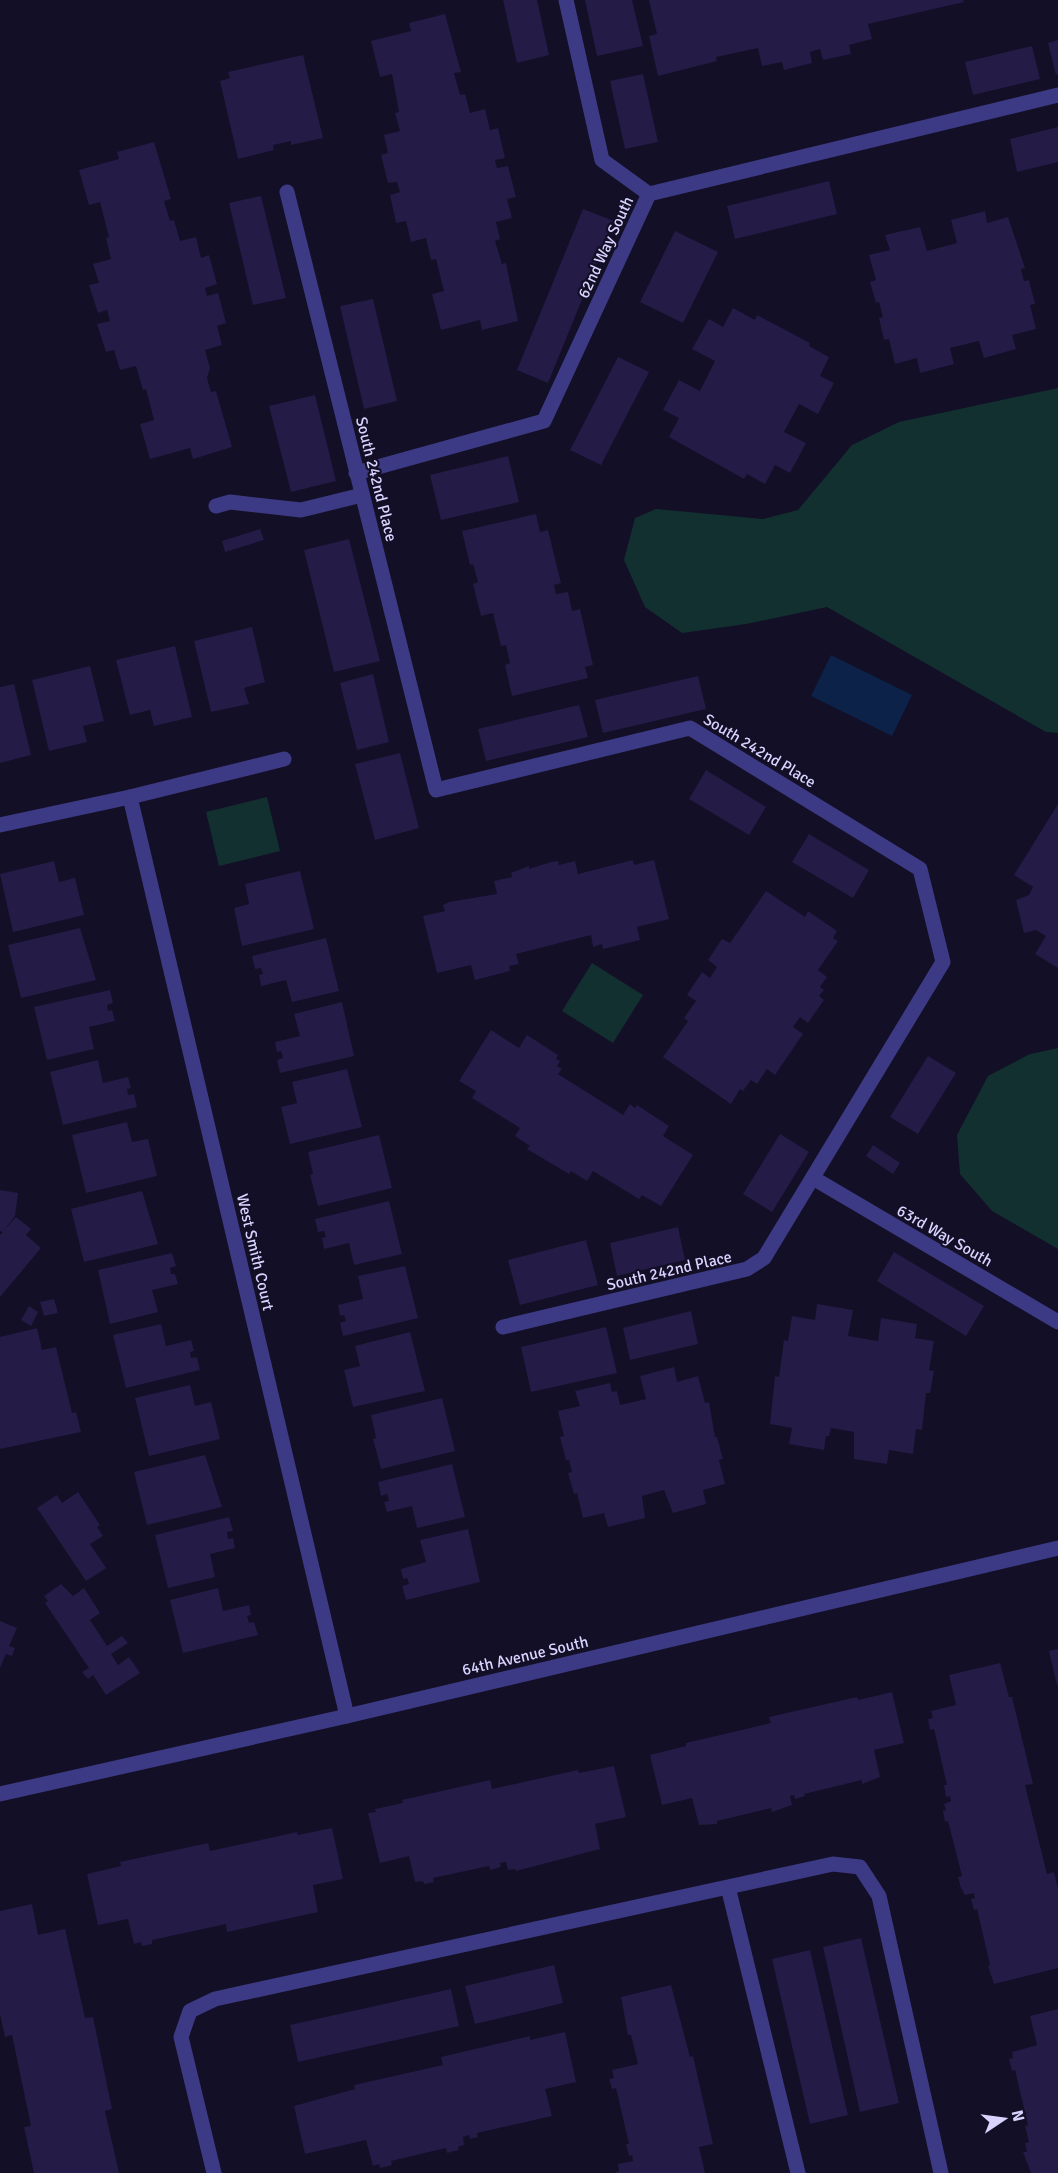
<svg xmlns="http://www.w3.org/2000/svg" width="1058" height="2173" viewBox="0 0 1058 2173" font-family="Signika,sans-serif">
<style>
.green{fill:#12302f}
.water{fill:#0c2248}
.building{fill:#241b47}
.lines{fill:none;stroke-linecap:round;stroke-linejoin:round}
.service{stroke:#3d3a85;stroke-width:15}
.minor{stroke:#3d3a85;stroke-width:15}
.tertiary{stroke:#3d3a85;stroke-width:15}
.labels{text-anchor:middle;stroke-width:4.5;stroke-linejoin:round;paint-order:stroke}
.street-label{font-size:16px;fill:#d9d4ff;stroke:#130f26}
</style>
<rect width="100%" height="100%" fill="#130f26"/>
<path class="green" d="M1058 388V733L1046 732 827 607 746 624 682 633 645 607 624 560 635 518 656 509 763 519 798 510 852 445 899 422Z
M267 797 280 851 219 866 206 812Z
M592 963 643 995 613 1043 562 1011Z
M1058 1048V1249L992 1211 960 1174 957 1135 988 1076 1030 1054Z"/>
<path class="water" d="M831 655 912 695 892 736 811 696Z"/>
<path class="building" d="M503 0H537L549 55 517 63Z
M585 0H632L643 46 597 56Z
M649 0H963L964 2 868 24 872 39 849 45 851 54 823 60 820 49 810 52 812 63 784 70 782 62 762 66 758 48 716 57 717 61 658 76 649 36 657 34Z
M445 14 461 72 454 73 460 95 465 94 470 113 485 109 490 130 498 128 505 158 495 160 497 168 508 166 516 197 507 199 512 218 496 222 500 239 495 241 502 264 506 263 518 321 482 330 480 320 441 330 432 294 444 291 436 259 431 260 426 238 411 242 406 221 396 223 390 195 400 192 397 182 388 183 381 155 388 153 384 135 400 131 395 113 399 112 392 74 380 77 371 41 411 31 409 23Z
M1058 40V74L1056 75 1048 43Z
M1032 46 1040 79 973 95 965 62Z
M303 55 323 138 291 145V141L273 145 274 150 238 159 220 81 230 78 228 72Z
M643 74 658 142 625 149 610 81Z
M1058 127V162L1017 172 1010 139Z
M154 142 171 199 164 201 170 221 174 220 180 241 196 237 201 258 209 255 217 284 205 288 207 296 218 293 226 323 217 326 222 345 205 350 210 368 207 378 211 392 216 391 232 447 193 459 190 448 150 459 140 424 154 420 146 389 143 390 136 366 120 370 114 350 106 352 97 324 110 321 107 310 98 313 89 285 99 283 93 264 111 259 106 238 109 237 100 202 89 205 79 170 119 159 117 152Z
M829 181 837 214 735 239 727 206Z
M261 196 286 298 253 305 229 203Z
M583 209 614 221 548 383 517 370Z
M985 211 987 223 1008 217 1025 268 1021 269 1024 281 1029 280 1035 304 1030 305 1036 329 1012 335 1016 349 984 358 979 341 950 348 954 364 920 373 917 358 895 364 889 339 884 340 879 318 883 317 879 302 876 303 870 282 876 280 869 255 890 250 885 235 920 227 927 251 957 243 951 220Z
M675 231 718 252 683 323 640 302Z
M373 299 397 401 364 409 340 306Z
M733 308 755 320 757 315 810 343 809 346 829 357 820 376 834 383 818 414 799 404 784 432 806 443 790 473 775 465 765 484 747 474 744 479 669 437 679 418 663 410 679 380 700 391 715 361 692 349 709 319 723 327Z
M618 357 649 372 601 465 570 450Z
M315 395 336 481 291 492 269 406Z
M508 456 519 502 441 520 430 475Z
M536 514 540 532 548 530 561 583 554 585 556 594 568 592 572 611 580 609 593 665 585 667 588 678 512 696 505 665 510 663 506 645 501 646 493 613 481 616 473 584 478 582 473 564 470 565 462 531Z
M260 529 264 540 225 552 222 541Z
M349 539 380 661 334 672 304 550Z
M252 627 265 682 244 688 249 704 211 712 194 641Z
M175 646 192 717 154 726 150 710 130 715 116 660Z
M90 666 104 721 83 726 87 742 49 751 32 680Z
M373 674 389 742 357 750 340 683Z
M698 676 706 709 603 733 595 700Z
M14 684 31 755 0 763V687Z
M579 705 588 737 486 761 478 729Z
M400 753 419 828 375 840 355 764Z
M706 770 766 807 749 835 689 799Z
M1058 804V968L1035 954 1046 936 1036 930 1024 933 1016 900 1029 895 1033 887 1014 875Z
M809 834 869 870 853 898 792 862Z
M633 860 634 865 654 860 669 919 637 927 640 940 603 949 602 944 593 947 591 935 516 954 519 964 509 966 510 971 475 980 471 965 437 973 423 916 445 911 443 905 449 902 497 894 494 881 512 877 511 873 529 866V869L551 862 558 861 559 865 575 861 578 874Z
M54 861 59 882 75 878 84 915 13 932 0 874Z
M300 871 314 929 242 946 234 908 249 904 245 884Z
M766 891 805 917 808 911 837 931 833 938 838 941 818 970 827 977 820 987 824 990 819 996 824 1000 808 1023 800 1017 793 1027 803 1034 775 1075 767 1069 757 1084 751 1080 743 1091 740 1089 731 1104 663 1057 688 1021 684 1018 696 1001 687 995 702 972 710 978 717 967 708 960 722 939 730 943Z
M80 928 96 980 21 998 8 945Z
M326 938 339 991 292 1002 286 980 261 986 259 975 263 974 261 968 255 969 252 956Z
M110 990 113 1003 107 1005 108 1011 112 1010 115 1021 89 1027 94 1049 47 1060 34 1007Z
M342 1002 354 1056 280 1073 277 1060 283 1058 281 1051 277 1052 275 1042 300 1036 294 1014Z
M491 1030 519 1048 527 1035 558 1055 556 1059 560 1061 557 1066 562 1069 558 1074 623 1115 630 1104 635 1108 637 1105 669 1126 663 1136 693 1155 661 1206 642 1195 639 1199 593 1171 587 1181 571 1171 569 1174 527 1149 530 1146 515 1136 520 1128 472 1098 476 1091 459 1081Z
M928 1056 956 1073 918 1134 890 1117Z
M98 1060 103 1083 128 1077 131 1088 127 1089 128 1095 134 1094 137 1107 63 1125 50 1072Z
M347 1069 362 1127 290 1144 281 1107 297 1103 292 1082Z
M127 1122 132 1142 148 1139 157 1176 86 1193 72 1135Z
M780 1134 809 1152 772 1212 743 1194Z
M379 1135 392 1188 318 1206 310 1175 313 1174 308 1152Z
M873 1145 900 1163 893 1174 866 1156Z
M0 1190 18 1193 15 1216 4 1230 16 1217 31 1229 26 1235 41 1248 0 1297V1235L3 1232 0 1231Z
M142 1191 158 1244 84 1262 71 1209Z
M389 1201 402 1254 354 1265 349 1243 324 1249 322 1238 326 1237 324 1231 318 1232 315 1219Z
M678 1227 685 1260 617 1276 610 1243Z
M586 1240 598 1285 520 1305 508 1260Z
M894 1252 984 1306 966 1336 877 1281Z
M172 1253 176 1266 170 1268 171 1274H175L178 1284 152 1290 158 1312 110 1324 98 1270Z
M405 1266 418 1318 343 1336 340 1323 346 1321 344 1315 340 1316 338 1305 363 1299 358 1276Z
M54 1299 58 1313 44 1316 40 1302Z
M817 1304 853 1310 848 1336 878 1341 881 1318 917 1324 915 1338 934 1341 929 1370 934 1371 930 1393H926L922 1430 916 1429 913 1454 889 1450 887 1464 854 1459V1432L831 1428 829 1436H826L824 1450 789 1444 792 1428 770 1424 775 1376 779 1377 784 1340 788 1341 792 1316 815 1320Z
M29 1306 38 1312 31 1326 21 1320Z
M691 1311 698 1344 630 1360 623 1328Z
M161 1324 166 1346 191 1340 194 1351 190 1352 191 1358 197 1357 200 1370 126 1388 113 1335Z
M606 1327 617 1373 531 1392 521 1347Z
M37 1328 42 1350 56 1347 72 1413 76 1412 81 1432 0 1449V1337Z
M410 1332 425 1391 353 1407 344 1370 360 1366 355 1346Z
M674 1367 677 1382 698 1376 705 1403 709 1402 715 1437H717L723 1459 719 1460 725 1484 703 1490 706 1504 673 1513 664 1490 642 1496 645 1518 608 1527 604 1513 583 1518 577 1493 574 1494 568 1473 572 1472 569 1460H566L560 1437 564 1436 558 1411 580 1406 575 1391 610 1383 612 1392 617 1391 620 1405 646 1399 640 1376Z
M190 1385 195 1406 211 1402 220 1439 149 1456 135 1398Z
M442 1398 455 1451 381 1469 373 1439 376 1438 371 1415Z
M205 1455 222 1507 147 1525 134 1472Z
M452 1464 465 1517 417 1528 412 1506 387 1512 384 1502 389 1501 387 1494 381 1496 378 1482Z
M78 1492 100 1525 97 1527 103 1536 90 1544 106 1568 86 1581 37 1508 57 1495 62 1503Z
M229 1517 233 1531 227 1532 228 1539 233 1538 235 1548 210 1554 215 1577 168 1588 155 1535Z
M468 1529 480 1582 406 1600 402 1586 409 1584 407 1578 403 1579 401 1569 426 1562 420 1540Z
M61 1584 73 1596 84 1588 100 1613 90 1620 107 1646 122 1636 128 1643 111 1654 118 1665 129 1657 140 1673 106 1695 93 1675 88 1679 82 1672 89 1668 45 1603 48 1601 44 1596Z
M218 1588 223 1611 249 1605 251 1615 247 1616 249 1623 254 1622 258 1635 183 1653 170 1600Z
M0 1621 17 1628 9 1646 15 1648 12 1656 6 1654 0 1668Z
M1058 1649V1685H1057L1049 1651Z
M1000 1663 1009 1697H1012L1033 1784 1025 1785 1047 1874 1054 1872 1058 1889V1968L994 1984 988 1966 990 1965 977 1909 974 1910 971 1899 975 1898 974 1893 965 1895 961 1888 958 1877 962 1876 948 1821 945 1822 943 1811 946 1810 944 1804 951 1801 950 1796 946 1797 944 1785H947L934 1729 930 1730 928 1719 933 1718 931 1711 956 1705 949 1675Z
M892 1692 904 1743 874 1750 880 1777 862 1784V1780L804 1794 805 1796 795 1799 794 1795 790 1796 792 1805 772 1812 771 1808 717 1821V1824L699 1825 692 1798 662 1805 650 1755 686 1746V1743L771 1723 769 1717 857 1697 858 1700Z
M614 1766 626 1817 595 1824 600 1849 516 1871 515 1869 508 1870 506 1862 500 1863 501 1867 490 1870 489 1866 433 1878 434 1882 424 1884 423 1881 415 1882 409 1856 380 1863 368 1813 376 1812 375 1809 403 1803 402 1800 490 1780 492 1789 578 1770 579 1773Z
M332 1828 343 1879 313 1885 318 1912 227 1932 226 1924 152 1940V1944L142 1946 141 1942 134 1944 128 1919 98 1925 87 1874 121 1866 120 1862 208 1843 210 1851 297 1832 298 1835Z
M32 1904 38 1935 65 1929 85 2018 93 2017 112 2109 105 2111 119 2173H34L24 2127 31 2126 12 2035 5 2037 0 2014V1911Z
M861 1938 899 2103 860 2112 823 1947Z
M810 1950 848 2115 810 2124 772 1959Z
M554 1965 563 2003 475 2024 465 1986Z
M671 1985 690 2057 693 2056 713 2144 699 2147 705 2173H615L619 2171 618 2164 633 2161 632 2155 629 2156 626 2144H629L616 2088 612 2089 609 2079 614 2078 612 2070 638 2064 631 2035H628L621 1997Z
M451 1989 459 2026 298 2062 290 2025Z
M1058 2009V2173H1031L1023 2152H1027L1025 2143 1029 2142 1025 2126 1028 2125 1015 2070 1012 2071 1009 2059 1013 2058 1012 2052 1037 2045 1030 2016Z
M565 2032 576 2082 545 2089 552 2116 477 2133 478 2137 470 2139 469 2135 463 2137 464 2145 458 2147 459 2150 447 2153 446 2148 391 2161 392 2165 380 2168 379 2164 373 2166 366 2140 305 2154 294 2106 355 2089 354 2085 443 2065 441 2057 530 2036V2040Z"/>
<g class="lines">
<path class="service" d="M566 0 602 160 649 194
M216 506 230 502 301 510 362 495
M0 825 130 797 284 759
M728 1887 798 2173
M214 2173 181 2037 190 2011 215 1999 833 1864 860 1867 879 1896 941 2173"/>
<path class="minor" d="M287 192 436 790 690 728 920 869 943 962 764 1258 747 1269 503 1327
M356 473 544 421 649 194 1058 95
M130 797 347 1716
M813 1178 1058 1322"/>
<path class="tertiary" d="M0 1794 347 1716 1058 1548"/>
</g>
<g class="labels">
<g class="street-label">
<text transform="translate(605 247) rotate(-65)" y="6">62nd Way South</text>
<text transform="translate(377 479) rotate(76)" y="6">South 242nd Place</text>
<text transform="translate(760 750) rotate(31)" y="6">South 242nd Place</text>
<text transform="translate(945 1235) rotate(30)" y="6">63rd Way South</text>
<text transform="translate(256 1252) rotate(77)" y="6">West Smith Court</text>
<text transform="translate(669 1270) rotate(-13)" y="6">South 242nd Place</text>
<text transform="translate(525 1655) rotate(-13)" y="6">64th Avenue South</text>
</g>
</g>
<g transform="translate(1004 2119) rotate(77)" stroke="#130f26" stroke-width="4.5" paint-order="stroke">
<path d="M0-4.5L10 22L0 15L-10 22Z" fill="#d9d4ff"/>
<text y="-9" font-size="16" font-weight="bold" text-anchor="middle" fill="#d9d4ff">N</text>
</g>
</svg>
